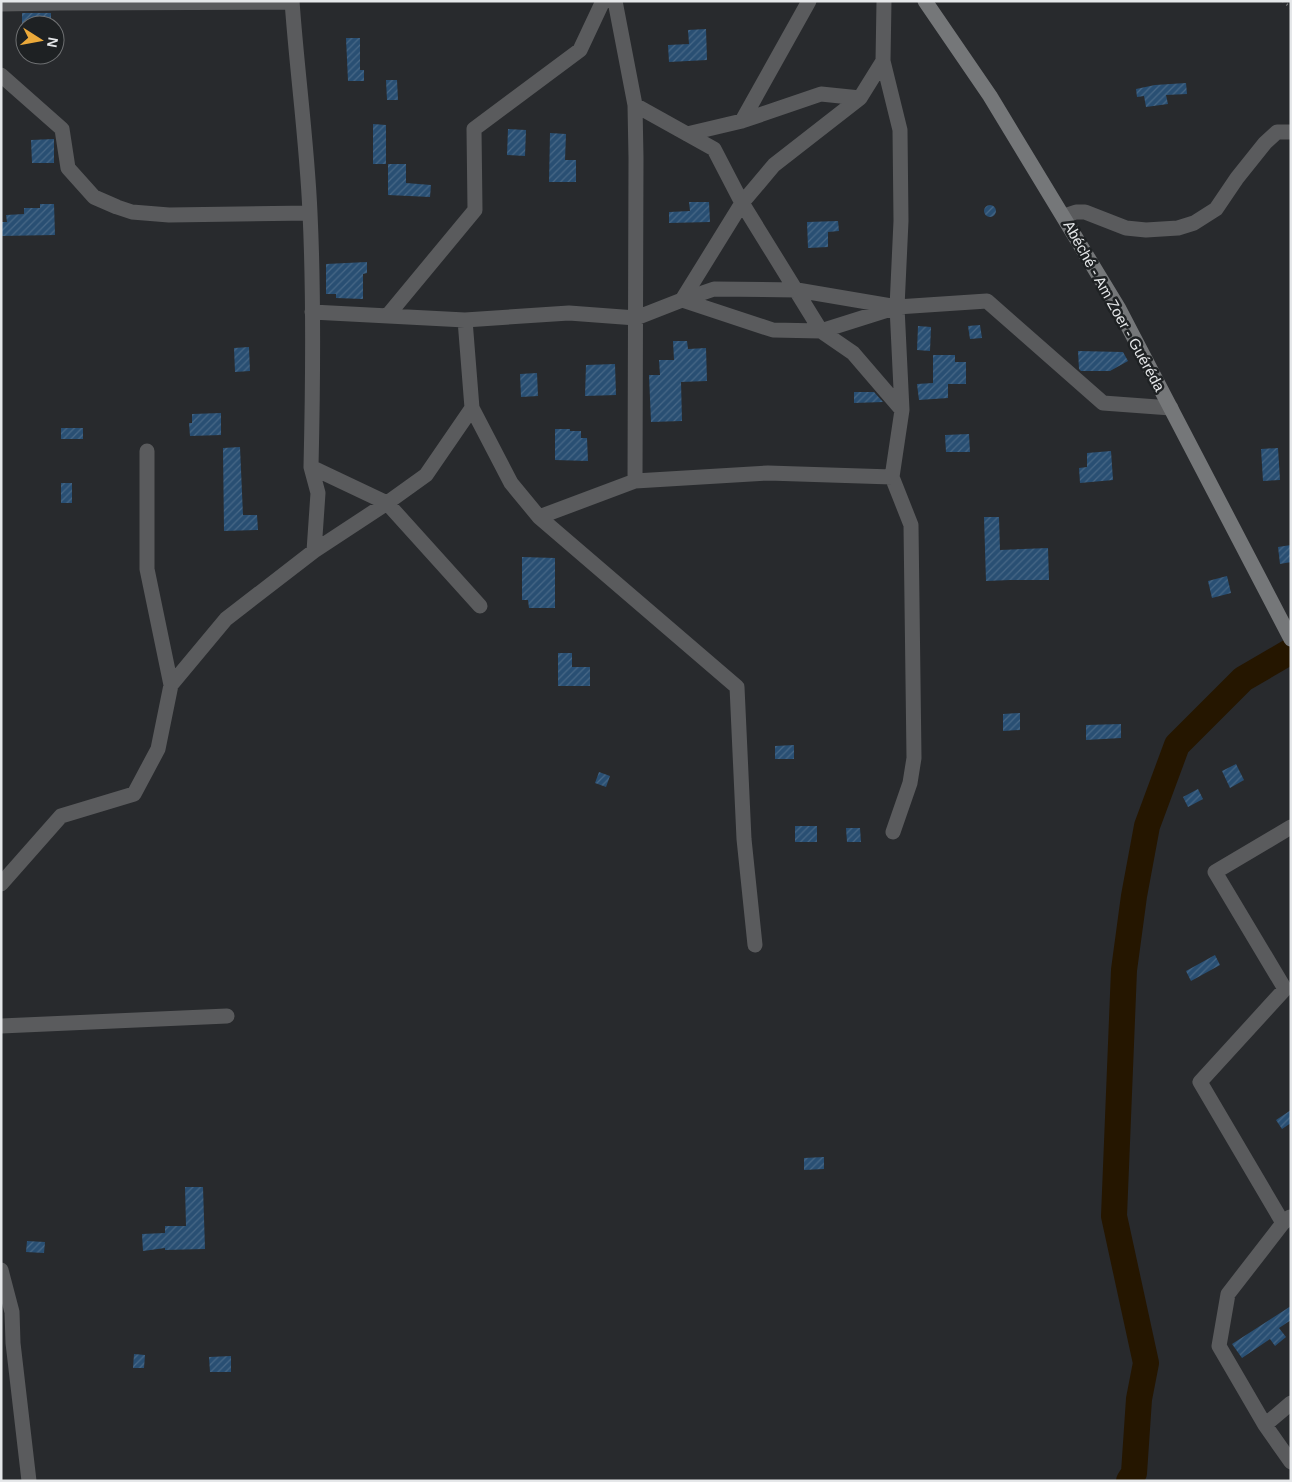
<svg xmlns="http://www.w3.org/2000/svg" width="1292" height="1482" viewBox="0 0 1292 1482" font-family="Arial,sans-serif">
<style>
.lines{fill:none;stroke-linecap:round;stroke-linejoin:round}
.river{stroke:#251600;stroke-width:26}
.building{fill:url(#building-hatch)}
.path{stroke:#808284;stroke-width:2.5;stroke-dasharray:1 4;stroke-linecap:butt}
.street{stroke:#5a5b5d;stroke-width:15}
.secondary{stroke:#757779;stroke-width:15}
.labels{text-anchor:middle;stroke-width:5;stroke-linejoin:round;paint-order:stroke}
.street-label{font-size:15px;fill:#e5e7e9;stroke:#1e2123}
</style>
<defs>
<pattern id="building-hatch" width="6" height="6" patternUnits="userSpaceOnUse" patternTransform="scale(1.25)"><rect width="6" height="6" fill="#294f73"/><path d="M-1 1l2-2M0 6l6-6M5 7l2-2" fill="none" stroke="#486887"/></pattern>
</defs>
<rect width="100%" height="100%" fill="#282a2d"/>
<g class="lines">
<path class="river" d="M1129 1481 1134 1473 1139 1399 1146 1363 1114 1216 1124 970 1134 896 1147 826 1177 745 1243 679 1291 651"/>
</g>
<path class="building" d="M22 13H51V25H22Z
M706 29 707 60 669 62 668 45 689 44 688 30Z
M346 38H360V70H364V81H348Z
M386 80H397L398 100H387Z
M1186 83 1187 94 1166 95 1168 104 1146 107 1144 96 1137 97 1136 89 1155 85Z
M373 124 386 125V164H373Z
M508 129 526 130 525 156 507 155Z
M550 133 566 134 565 160H576V182H549Z
M54 139V163H32L31 140Z
M388 164H406V183L431 185 430 197 388 195Z
M689 202H709L710 222 669 223V212L690 211Z
M40 204H54L55 235 1 236V222H7L6 215 24 214V208H40Z
M984 211a6 6 0 1 1 12 0a6 6 0 1 1-12 0Z
M838 221 839 231 828 232V247L808 248 807 222Z
M367 262V273L363 274V299L336 298V294H326V264Z
M980 325 982 338 970 339 968 326Z
M918 326 931 327 930 351 917 350Z
M673 341H687L688 349 706 348 707 381 681 382 682 421 651 422 649 375H660L659 360H674Z
M249 347 250 371 235 372 234 348Z
M1078 351 1123 352 1128 361 1110 371H1081L1079 369Z
M933 355H955V362H966V384H948V398L919 400 917 384 933 383Z
M615 364 616 395 585 396 586 365Z
M537 373 538 396 521 397 520 374Z
M854 392H874L883 402 854 403Z
M221 413V435L190 436 189 423H192V414Z
M61 428H83V439H61Z
M555 429H570V431H581V438H587L588 461 555 460Z
M969 434 970 452H946L945 435Z
M240 447 243 515H257L258 530 224 531 223 448Z
M1278 448 1280 480 1263 481 1261 449Z
M1111 451 1113 480 1080 483 1079 468 1087 467V453Z
M61 483H72V503H61Z
M984 517H999L1000 550 1048 548 1049 580H1010L986 581Z
M1291 545V562L1280 564 1278 547Z
M522 557 555 558V608H529L528 600H522Z
M1227 576 1231 593 1212 598 1208 581Z
M558 653H572V667H590V686H558Z
M1020 713V730L1003 731V714Z
M1121 724V738L1086 740V725Z
M794 745V759H775V746Z
M1236 764 1244 780 1230 788 1222 771Z
M599 772 610 776 606 787 595 783Z
M1198 789 1203 799 1188 807 1183 797Z
M795 826H817V842H795Z
M846 828H860L861 842H847Z
M1215 955 1220 965 1191 981 1186 971Z
M1291 1110V1123L1282 1129 1276 1120Z
M824 1157V1169L804 1170V1158Z
M185 1187H203L205 1249 165 1250V1248L143 1251 142 1234 165 1233V1226H186Z
M27 1241 45 1242 44 1253 26 1252Z
M1291 1306V1320L1279 1328 1286 1337 1275 1346 1270 1339 1242 1358 1232 1344Z
M134 1354 145 1355 144 1368H133Z
M231 1356V1372H210L209 1357Z"/>
<g class="lines">
<path class="path" d="M1283 1 1291 8"/>
<path class="street" d="M292 1C297 72 307 142 310 213 314 297 313 382 311 467L387 503 480 606
M615 1 635 105 636 158 635 481
M1 4 61 3 292 2
M1 75 62 129 68 168 94 197 117 207 132 212 169 215 310 213
M635 105 714 149 742 203 821 331 853 353 902 410
M742 121 809 1
M687 134 742 121 821 94 860 98
M1064 216 1076 212H1085L1126 228 1146 230 1178 228 1194 223 1216 209 1237 178 1265 143 1277 132H1291
M682 300 714 289 797 290 897 307 901 221 900 130 883 61 884 1
M682 300 742 203 774 165 860 98 883 61
M312 312 465 320 569 313 636 318 682 300 773 330 821 331 897 307 987 301 1103 403 1171 408
M388 315 475 210 474 129 580 50 603 1
M472 408 511 483 539 517 737 687 744 839 755 945
M147 451V569L171 685
M539 517 635 481 768 473 892 477
M314 551 387 503 426 475 472 408 465 320
M893 832 910 783 914 758 911 525 892 477 902 410 897 307
M1 884 61 816 134 794 158 749 171 685 226 619 314 551 318 493 311 467
M1 1026 227 1016
M1290 1217 1283 1223 1228 1294 1219 1346 1265 1425 1291 1462
M1283 1223 1200 1082 1285 989 1215 872 1291 827
M1 1270 12 1312 13 1343 29 1481
M1265 1425 1291 1403"/>
<path class="secondary" d="M925 1 990 96 1119 309 1291 639"/>
</g>
<g class="labels">
<g class="street-label">
<text transform="translate(1114 306) rotate(61)" y="5">Abéché - Am Zoer - Guéréda</text>
</g>
</g>
<rect width="1292" height="1482" fill="none" stroke="#e5e7e9" stroke-width="5"/>
<g transform="translate(40 40) rotate(101)"><circle r="24" fill="#1e2123" stroke="#6e7072"/>
<path d="M0-4L9 19L0 12L-9 19Z" fill="#eba93a"/>
<text y="-8" font-size="14" font-weight="bold" text-anchor="middle" fill="#e5e7e9">N</text>
</g>
</svg>
